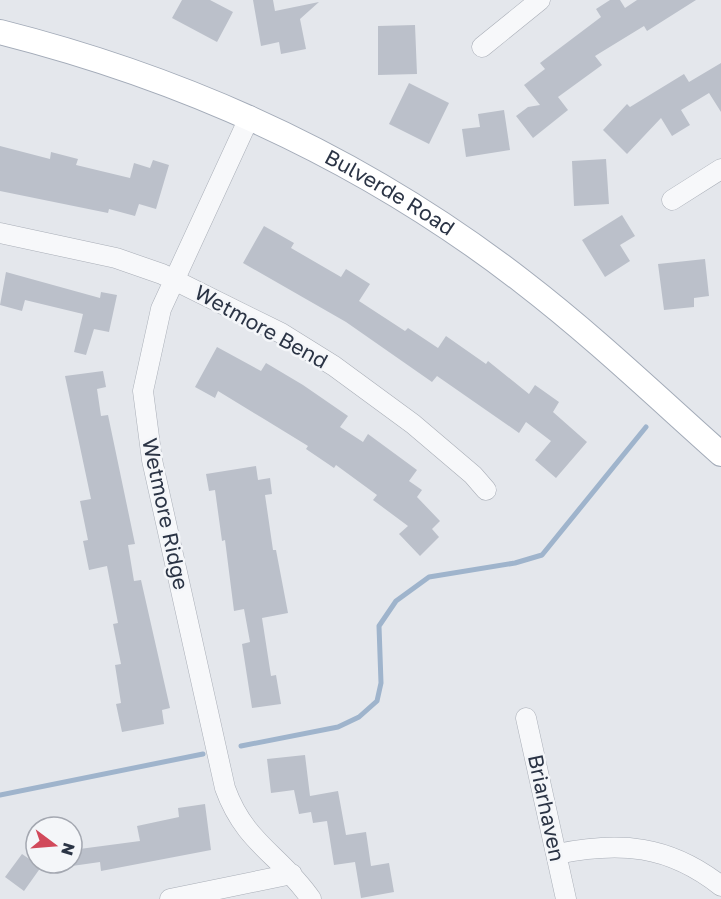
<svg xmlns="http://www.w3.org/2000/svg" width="721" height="899" viewBox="0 0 721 899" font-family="'Golos Text',sans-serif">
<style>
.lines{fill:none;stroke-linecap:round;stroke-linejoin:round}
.stream{stroke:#9fb4cc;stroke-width:5}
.building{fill:#bbc0ca}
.minor-casing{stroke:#a9aeb7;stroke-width:21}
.major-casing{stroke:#a3abb8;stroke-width:26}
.minor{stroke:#f7f8fa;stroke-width:20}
.major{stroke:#fff;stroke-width:24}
.labels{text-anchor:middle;stroke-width:5;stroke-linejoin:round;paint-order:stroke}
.street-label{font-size:21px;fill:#2b3445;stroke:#f4f6f9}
</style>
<rect width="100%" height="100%" fill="#e4e7ec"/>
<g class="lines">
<path class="stream" d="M241 746 338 727 359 717 377 701 381 683 379 626 396 601 429 577 515 563 542 555 646 427
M0 795 203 754"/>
</g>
<path class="building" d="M182 0H210L233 12 217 42 172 18Z
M253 0H273L275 11 319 2 300 19 306 49 281 54 279 42 261 46Z
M610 0H620L625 8 637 0H696L647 31 644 26 595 56 602 65 558 97 568 110 533 138 516 116 528 107 540 105 524 85 545 69 540 63 601 17 596 9Z
M415 25 417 74 378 75V26Z
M721 63V112L709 93 681 110 690 125 672 136 661 118 627 154 603 130 627 104 630 107 684 74 689 82Z
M409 83 449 103 429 144 389 124Z
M504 110 510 150 466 157 462 129 480 127 478 114Z
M0 146 50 159 51 152 78 159 76 165 130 178 134 163 150 168 153 160 169 165 156 209 139 204 135 216 109 209 108 213 0 191Z
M606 159 609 204 574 206 572 161Z
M622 215 635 236 620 245 630 261 605 277 582 240Z
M264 226 294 243 291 248 341 277 346 269 370 284 359 301 405 331 408 328 438 348 446 336 486 364 488 361 529 394 535 385 559 402 553 412 587 442 556 478 535 460 551 441 526 422 519 433 437 376 432 382 346 322 243 263Z
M705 259 709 296 694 298V307L664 310 658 264Z
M6 272 100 298 101 292 117 295 109 332 94 329 86 355 74 352 83 314 25 300 22 311 0 305Z
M217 347 261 371 266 363 303 385 348 416 340 427 363 442 368 434 417 470 409 481 422 490 417 497 440 521 432 529 439 537 420 556 399 534 408 526 373 500 377 495 336 465 334 468 306 449 308 446 264 419 218 391 215 398 195 387Z
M103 371 106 387 97 389 101 416 108 415 135 544 128 545 134 581 141 580 170 708 162 710 164 724 122 732 116 704 121 703 115 665 121 664 113 624 118 623 107 566 89 570 83 541 88 540 80 501 91 499 65 376Z
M256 466 258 480 270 478 272 494 265 495 273 550H276L288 613 262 618 271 676 276 675 281 704 252 708 242 644 250 642 244 609 234 611 225 540 222 541 215 490 209 491 206 474Z
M305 755 310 796 338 791 346 835 366 832 371 866 389 863 394 892 361 898 355 862 334 865 327 821 313 823 311 812 299 814 294 790 271 793 267 759Z
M205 804 211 850 101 871 100 862 72 866V850L140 841 137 826 179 817 178 808Z
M22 854 41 867 24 891 5 877Z"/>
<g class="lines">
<defs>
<path id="minor" d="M482 47 540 0
M250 116 161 309 143 391 152 460 225 788C245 844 281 855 311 899
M672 200 721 169
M0 233 116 258 162 274 281 333 334 366 413 424 473 475 486 490
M526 718 566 899
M557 854C620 841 669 845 721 886
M170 899 292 874"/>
<g id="major">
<path id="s1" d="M0 32C190 80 367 161 523 282 592 335 656 396 721 454"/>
</g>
</defs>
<use href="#minor" class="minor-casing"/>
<use href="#major" class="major-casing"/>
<use href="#minor" class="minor"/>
<use href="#major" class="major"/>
</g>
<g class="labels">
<g class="street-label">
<text dy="7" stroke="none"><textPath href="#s1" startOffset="423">Bulverde Road</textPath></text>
<text transform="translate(261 327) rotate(29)" y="7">Wetmore Bend</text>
<text transform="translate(165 514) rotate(78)" y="7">Wetmore Ridge</text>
<text transform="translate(546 808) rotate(78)" y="7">Briarhaven</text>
</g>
</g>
<g transform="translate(54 845) rotate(106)"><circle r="28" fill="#f4f6f9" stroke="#a4a8b1" stroke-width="1.5"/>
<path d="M0-4.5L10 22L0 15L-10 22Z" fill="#d1495b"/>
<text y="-9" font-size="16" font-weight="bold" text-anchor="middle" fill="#2b3445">N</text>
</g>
</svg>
